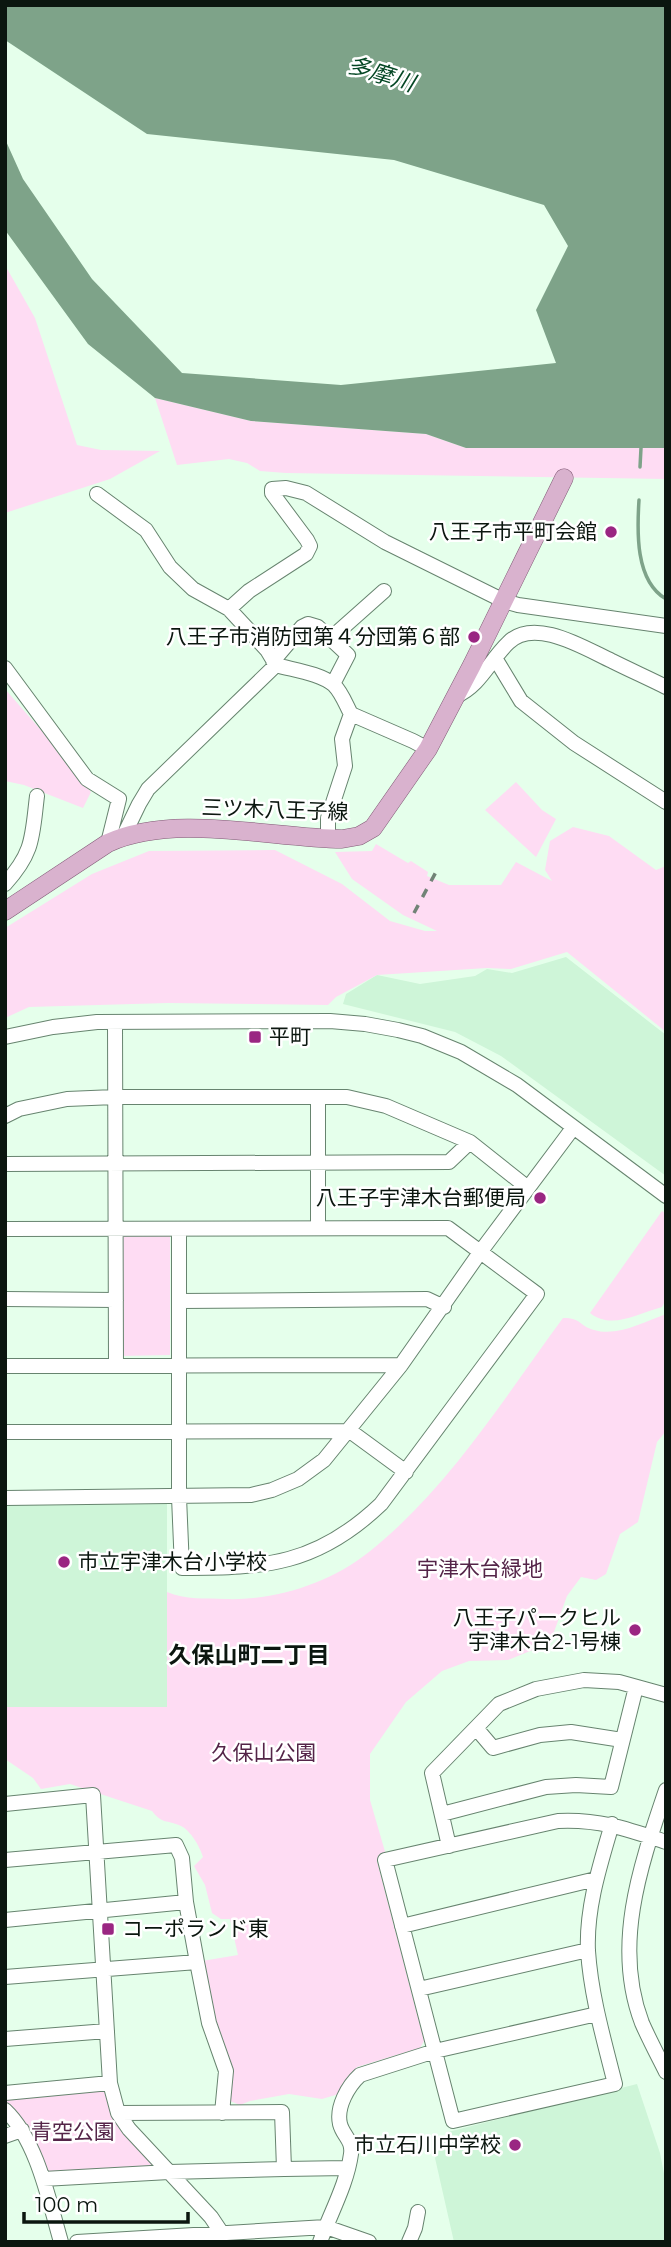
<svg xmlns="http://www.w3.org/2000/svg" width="671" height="2247" viewBox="0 0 671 2247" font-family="Montserrat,'Noto Sans JP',sans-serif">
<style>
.built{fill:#cef5d8}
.green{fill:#fedcf3}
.water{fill:#7ea389}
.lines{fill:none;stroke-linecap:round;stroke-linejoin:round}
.stream{stroke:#7ea389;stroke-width:3.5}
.minor-casing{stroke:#67846f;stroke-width:16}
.major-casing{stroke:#815a76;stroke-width:19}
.minor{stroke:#fff;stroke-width:14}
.major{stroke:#d9b2ce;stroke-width:18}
.rail{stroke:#718376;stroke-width:3.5;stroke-dasharray:9 9;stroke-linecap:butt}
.poi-dot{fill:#9a2682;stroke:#fff;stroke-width:2.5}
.labels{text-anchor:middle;stroke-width:5;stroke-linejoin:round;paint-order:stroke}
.poi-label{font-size:21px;fill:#0b160f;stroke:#fff;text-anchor:end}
.street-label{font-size:21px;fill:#0b160f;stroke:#fff}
.park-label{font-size:21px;fill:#542448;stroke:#fff}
.water-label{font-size:23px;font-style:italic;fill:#044724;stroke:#fff}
.neighbourhood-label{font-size:23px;font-weight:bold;fill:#0b160f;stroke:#fff}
</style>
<rect width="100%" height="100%" fill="#e5ffeb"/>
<path class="built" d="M566 957 666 1035V1176L501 1056 455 1032 343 1004 346 994 377 975 420 984 475 976 487 969 512 973Z
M5 1504H167V1707H5Z
M637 2084 660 2153 666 2184V2242H454L435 2158 448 2132Z"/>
<path class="green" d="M5 265 35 318 77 445 101 450 160 451 110 479 5 513Z
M155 398 251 421 426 434 466 448H666V479L286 473 260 471 247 463 229 459 177 465Z
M5 689 54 745 91 792 83 808 24 785 5 781Z
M516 782 542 810 556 819 536 857 485 810Z
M573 827 609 836 656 870 666 866V1032L567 952 511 969 487 968 377 975 336 997 328 1005 168 1003 29 1007 5 1018V928L92 874 149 851 275 850 342 884 390 921 425 931H437L403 915 352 879 335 852 372 851 376 844 408 863 411 861 428 872 427 876 449 885H501L516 862 552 881 545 870 550 841Z
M662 1211 666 1214V1300L662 1307C637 1314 611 1330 590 1313Z
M118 1233 170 1234V1355L120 1356Z
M666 1314V1431L657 1442 638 1522 620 1534 606 1574 596 1580 581 1577 567 1596 550 1643 508 1660 469 1661 442 1671 406 1702 370 1754V1800L386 1855 377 1861 424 2041 420 2048 357 2067 339 2094 322 2099 289 2094 250 2101 240 2105 230 2101 202 1961 238 1955 230 1919H221L212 1913 205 1885 194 1866 203 1857C200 1847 191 1831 181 1826 166 1819 163 1825 152 1811L70 1784 41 1789 33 1778 5 1759V1707H167V1592C185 1600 206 1598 225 1599 275 1601 330 1583 369 1552 448 1489 504 1398 563 1318 582 1318 579 1326 594 1330 617 1337 644 1322 666 1314Z
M110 2083 118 2113 169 2172 43 2179 5 2110V2093Z"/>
<path class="water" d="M5 5H666V448H466L426 434 251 421 155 398 88 344 5 230V139L23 179 92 279 182 373 341 385 556 363 536 310 568 246 544 205 394 160 147 134 5 40Z"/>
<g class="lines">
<path class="stream" d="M640 467 641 448
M639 500C637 531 635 581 666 599"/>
<defs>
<path id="minor" d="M97 494 146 530 170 567 193 589 229 609 267 650 276 665C293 670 320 673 334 685 342 693 346 705 351 714L413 741 428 749
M229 609 249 591 306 554 310 546 307 540 272 493V489L286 488 306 493 385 542 504 601 518 605 666 626
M330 639 384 591
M495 658 521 701 574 743 666 802
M273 661 302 627 308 624 318 627 348 655 333 684
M5 668 87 779 119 799 108 843
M456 696C480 686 490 660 508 643 534 616 586 649 612 661 630 670 648 678 666 687
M124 835 139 804 148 789 276 665
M328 839V818L345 766 342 739 351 714
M5 884C34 852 32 837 37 796
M115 1022 116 1366
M5 1037 53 1027 97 1022 330 1021 365 1024 398 1030 422 1036 461 1052 517 1085 666 1196
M318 1097V1228
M5 1116 19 1109 67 1099 115 1097H347L386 1106 470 1142 528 1188
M5 1164 449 1162 470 1142
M5 1229 448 1228 537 1294 381 1504C317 1565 266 1568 182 1568L179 1497V1229
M5 1299 116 1300
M180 1301 427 1299 444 1307
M5 1366 401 1365
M5 1432 350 1431 406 1472
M5 1498 251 1495 272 1490 298 1479 324 1460 401 1365 481 1251 573 1128
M476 1728 493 1748 540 1735 571 1732 622 1740
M666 1790C641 1864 612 1945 642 2023 649 2039 658 2056 666 2072
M5 1804 93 1795 110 2083 118 2113 129 2129 211 2217 221 2232 223 2242
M442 1814 546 1787 576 1785 611 1787 636 1687
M612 1824C600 1865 586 1908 588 1951 591 1996 604 2040 615 2084L453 2121 385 1860 558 1821C599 1819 627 1829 666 1842
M449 1846 432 1773 499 1704 536 1689 584 1680 619 1682 666 1695
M5 1860 176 1845 182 1858 186 1902 197 1962 5 1977
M5 1920 186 1902
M402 1926 596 1879
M197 1962 209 2023 226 2071 222 2113
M419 1989 588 1950
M5 2039 107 2031
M5 2093 110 2083
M5 2110C37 2140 49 2201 61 2242
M118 2113 282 2112 284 2169 347 2168
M5 2136 22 2130
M43 2179 169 2172 284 2169
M77 2242 326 2227 369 2242
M320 2242C330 2214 347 2184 351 2154 353 2140 343 2136 340 2124 336 2107 348 2086 360 2075L435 2051 597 2014
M409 2242 415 2228 418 2212"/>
<path id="major" d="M5 911 108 843C174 813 271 838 342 839L359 836 373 828 428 749 472 665 564 478"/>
</defs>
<use href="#minor" class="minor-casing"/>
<use href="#major" class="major-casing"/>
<use href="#minor" class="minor"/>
<use href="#major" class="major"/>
<path class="rail" d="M414 913 437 870"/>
</g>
<g class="poi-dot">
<circle cx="611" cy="532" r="7"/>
<circle cx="474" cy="637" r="7"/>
<rect x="248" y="1030" width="14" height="14" rx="3.5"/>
<circle cx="540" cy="1198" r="7"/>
<circle cx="64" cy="1562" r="7"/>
<circle cx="635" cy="1630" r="7"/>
<rect x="101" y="1922" width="14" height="14" rx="3.5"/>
<circle cx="515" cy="2145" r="7"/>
</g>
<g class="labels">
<g class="poi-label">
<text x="597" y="539">八王子市平町会館</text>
<text x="460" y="644">八王子市消防団第４分団第６部</text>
<text x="269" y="1044" text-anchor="start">平町</text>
<text x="526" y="1205">八王子宇津木台郵便局</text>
<text x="78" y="1569" text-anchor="start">市立宇津木台小学校</text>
<text x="621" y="1625">八王子パークヒル<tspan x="621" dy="24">宇津木台2-1号棟</tspan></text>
<text x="122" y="1936" text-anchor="start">コーポランド東</text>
<text x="501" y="2152">市立石川中学校</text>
</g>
<g class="street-label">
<text transform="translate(275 810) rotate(2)" y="7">三ツ木八王子線</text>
</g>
<g class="park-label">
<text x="480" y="1576">宇津木台緑地</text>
<text x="264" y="1760">久保山公園</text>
<text x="73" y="2139">青空公園</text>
</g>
<g class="water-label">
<text transform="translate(381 74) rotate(17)" y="8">多摩川</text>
</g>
<g class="neighbourhood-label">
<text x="249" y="1663">久保山町二丁目</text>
</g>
</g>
<rect width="671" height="2247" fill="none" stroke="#0b160f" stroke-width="14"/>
<path d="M24 2212v10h164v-10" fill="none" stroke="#0b160f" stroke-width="3.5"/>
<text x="35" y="2212" font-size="21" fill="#0b160f" stroke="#ffffff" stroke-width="5" paint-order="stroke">100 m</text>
</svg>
